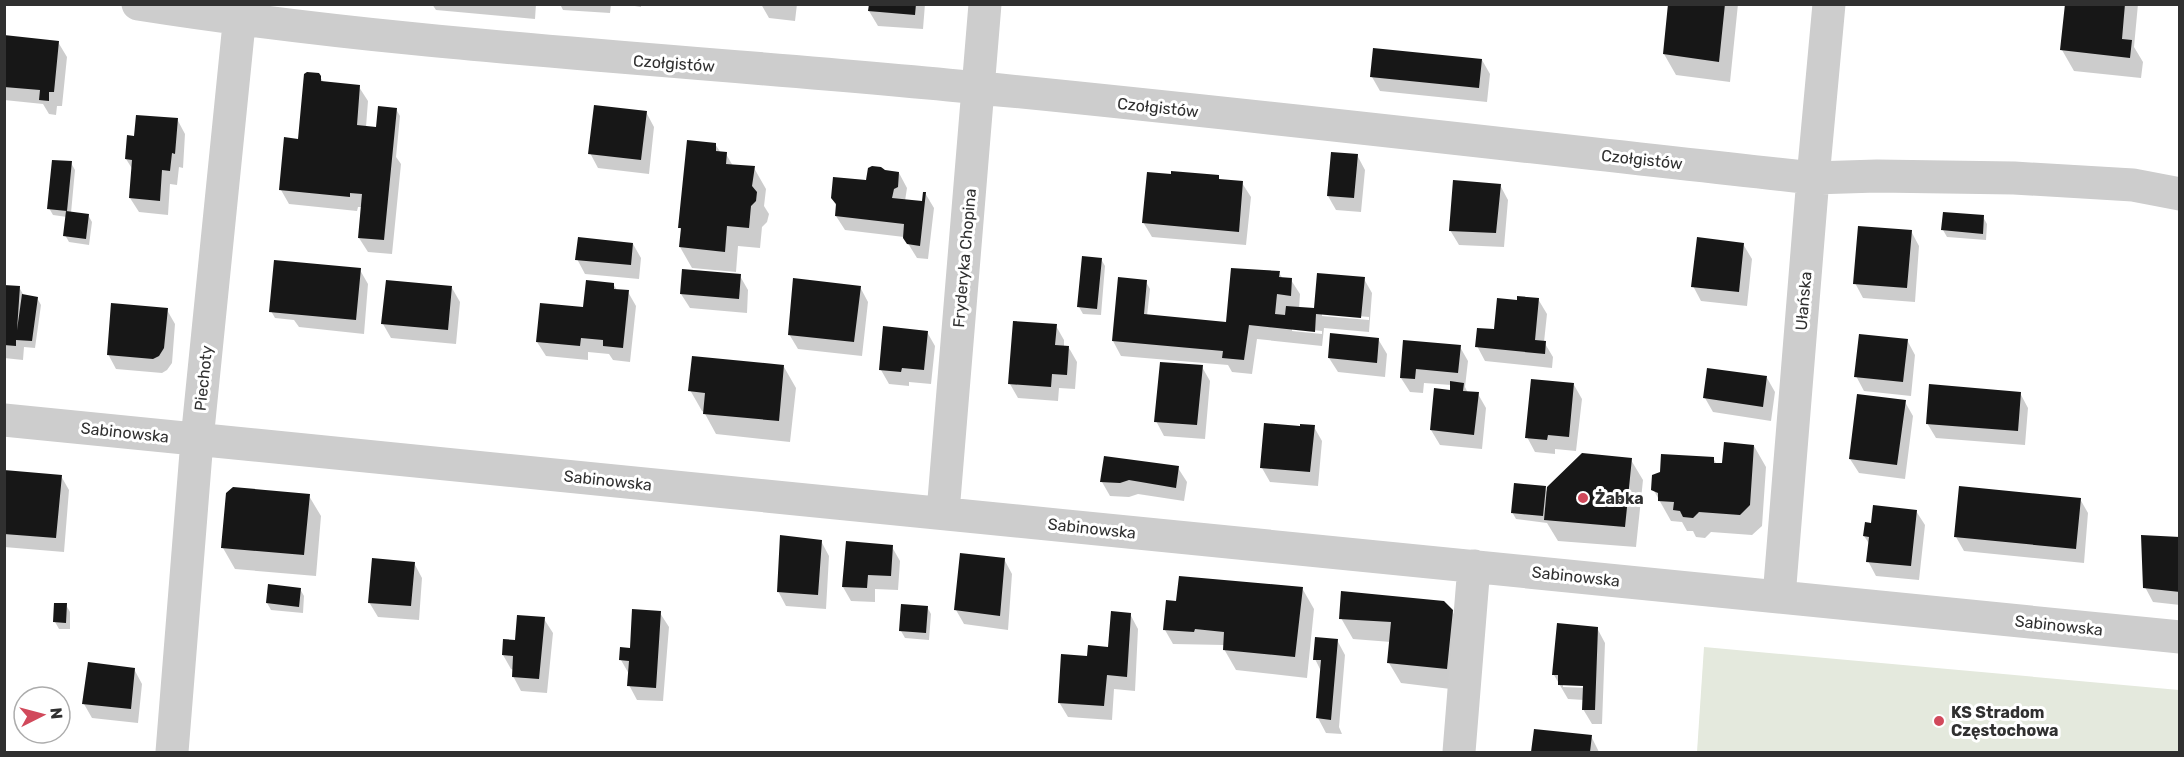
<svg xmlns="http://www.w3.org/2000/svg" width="2184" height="757" viewBox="0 0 2184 757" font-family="Rubik,sans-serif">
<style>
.green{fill:#e4e9dd}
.shadow{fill:#0003;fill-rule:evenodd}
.building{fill:#171717}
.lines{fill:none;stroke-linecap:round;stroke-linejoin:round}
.minor{stroke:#cdcdcd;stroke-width:33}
.poi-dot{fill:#d1495b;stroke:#fff;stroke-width:2}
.labels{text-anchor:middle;stroke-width:6;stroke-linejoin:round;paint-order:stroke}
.street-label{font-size:16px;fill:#303030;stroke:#fff}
.poi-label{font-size:16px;font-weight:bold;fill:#303030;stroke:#fff;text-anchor:start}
</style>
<rect width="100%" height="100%" fill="#fff"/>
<path class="green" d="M1704 647 2179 690V752H1697Z"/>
<path class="shadow" d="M432 4H536L535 19 436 10Z
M560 4H611L610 13 563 10Z
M622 4H641V7Z
M761 4H797L795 21 769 18Z
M870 4H925L923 29 878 26 869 11Z
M1669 4H1738L1730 82 1676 75 1664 54Z
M2066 4H2138L2134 47 2143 62 2141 78 2074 71 2062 50Z
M4 37 58 42 67 57 62 106H57L56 115 49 114 43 104 4 100Z
M1482 60 1490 74 1487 102 1380 91 1372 77Z
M320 77 324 83 359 87 368 101 366 127 378 128 396 109 400 116 396 157 401 164 392 254 368 252 359 238 362 207H358L357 211 289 204 281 190Z
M646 112 654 127 649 174 598 168 590 153Z
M177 119 185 134 183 168 179 167 177 185 170 184 168 215 139 212 130 198 133 170 126 159 136 137Z
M715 144 721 153 726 154 733 166 754 168 766 189 764 206 769 214 767 222 762 227 760 248 738 246 736 272 692 268 680 247 682 231 680 228Z
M1357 155 1365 170 1361 212 1336 210 1328 196Z
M71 163 75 170 71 213 88 215 92 222 89 245 69 242 65 235 67 217 53 215 49 208Z
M884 172 899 173 907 188 905 201 923 202 925 193 934 208 928 259 917 258 904 237 845 230 836 216 837 207 832 198 868 182Z
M1218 177 1220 181 1242 183 1251 197 1246 245 1152 237 1143 222Z
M1500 185 1508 200 1504 247 1459 245 1450 230Z
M1983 217 1987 224 1986 240 1947 237 1943 230Z
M1911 231 1919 246 1915 302 1863 298 1855 283Z
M633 244 641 258 639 279 585 274 577 259Z
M1743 244 1752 259 1747 306 1701 301 1693 286Z
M1101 259 1105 266 1101 315 1083 314 1079 307Z
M360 270 368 284 364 334 299 327 294 320 275 318 271 311Z
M1279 273 1283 279 1291 280 1300 294 1299 309 1315 310 1364 279 1372 293 1369 332 1324 328 1322 346 1257 339 1252 374 1232 372 1228 365 1121 356 1113 341 1146 282 1150 289 1147 316 1228 324ZM1322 313 1369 317V320L1322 316ZM1292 328 1322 331V334L1292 331Z
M740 276 748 290 747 313 690 308 681 294Z
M613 284 617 290 628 292 636 306 630 362 613 360 609 354 588 352V360L546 356 537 342 585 309Z
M4 286 19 287 24 296 37 298 41 305 35 348 24 347 23 360 4 358Z
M860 287 868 302 862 356 798 349 789 334Z
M452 288 460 302 456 344 391 338 383 324Z
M1538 299 1547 314 1544 342 1553 357 1552 368 1485 361 1477 346 1495 331 1518 302Z
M167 310 175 324 172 363 167 370 162 373 116 369 108 354Z
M1056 326 1064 340V347L1069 348 1077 362 1075 389 1059 388 1058 401 1018 398 1010 384Z
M927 332 935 346 931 384 909 382V386L889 384 881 370Z
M1378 339 1387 354 1385 377 1338 372 1329 358Z
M1907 340 1915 355 1911 396 1864 391 1856 376Z
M1405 342 1460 347 1468 361 1465 387 1468 393 1478 394 1486 408 1482 449 1440 445 1431 430 1451 391V385L1424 383 1423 393 1410 392 1401 378Z
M784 367 796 388 790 442 716 434 704 412 702 411 690 390Z
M1202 367 1210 381 1205 439 1164 436 1156 421Z
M1767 378 1775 392 1771 421 1713 412 1705 398Z
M1574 385 1582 399 1576 451 1555 449V454L1535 452 1527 437Z
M2020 393 2028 408 2025 445 1936 438 1927 423Z
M1905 402 1913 416 1905 479 1859 473 1850 459Z
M1314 427 1322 441 1318 486 1270 482 1262 468 1301 428Z
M1754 446 1766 467 1762 526 1752 535 1711 532 1705 538 1696 537 1693 531H1687L1682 522 1671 521 1653 489 1713 458 1717 465H1723Z
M1631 460 1643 480 1636 547 1558 541 1547 523 1516 519 1512 512 1545 488 1548 494Z
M1178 468 1187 482 1184 501 1138 494 1129 497 1110 496 1102 482Z
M4 471 61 476 69 490 64 552 4 547Z
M309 496 321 516 316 576 235 569 223 548Z
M2080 499 2088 513 2084 563 1964 551 1956 537Z
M1916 511 1925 525 1919 580 1876 576 1868 561 1870 545 1864 536 1872 524Z
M2180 539V605L2153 602 2145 587Z
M821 541 829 556 826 609 786 606 778 591Z
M892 547 900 561 898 590 875 589V602L851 601 843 587Z
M1004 559 1012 574 1008 630 964 624 956 610Z
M414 563 422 578 419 620 378 617 369 602Z
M1302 588 1314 609 1307 678 1236 670 1224 649V645L1173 644 1165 630 1178 602Z
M300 589 304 596 303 613 271 610 267 603Z
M66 605 70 612V629H59L55 622Z
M927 607 931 614 929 640 905 638 901 631Z
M1452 611 1464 632 1459 690 1401 683 1389 663 1391 642 1353 639 1341 618Z
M660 613 669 627 663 701 637 700 629 685V674L621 660Z
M1130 614 1138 629 1135 691 1114 689 1112 720 1068 717 1059 702 1089 658 1110 649Z
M544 619 553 633 547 693 521 691 513 676 514 670 511 669 503 655 516 641Z
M1597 628 1605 643 1602 724H1592L1583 709 1584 700 1568 699 1554 675ZM1563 684 1591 685V688L1563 687Z
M1337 640 1345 655 1339 727 1342 734 1326 733 1318 718 1321 671 1315 659Z
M134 669 142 684 138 723 92 718 84 704Z
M1535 731 1591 736 1599 752H1533Z"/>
<path class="building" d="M869 4H916L915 15 868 11Z
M1668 4H1725L1719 62 1663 54Z
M2065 4H2125L2122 39 2132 40 2130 58 2060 50Z
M4 35 59 41 54 92H49V101L39 100 40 90 4 87Z
M1373 48 1482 59 1479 88 1370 77Z
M307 72 319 73 321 76V81L360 85 357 125 376 127 378 106 397 108 384 240 358 238 362 194 350 193V197L279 190 284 137 298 139 304 74Z
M594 105 647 111 641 160 588 154Z
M136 115 178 118 175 154 172 153 170 171 162 170 160 201 129 198 132 160 125 159 127 135 134 136Z
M687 140 716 143V151L727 152 726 164 755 166 752 186 757 192 756 201 751 206 749 228 727 226 725 252 679 247 681 228H678Z
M1331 152 1358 154 1354 198 1327 196Z
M52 160 72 161 67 211 47 209Z
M872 166 881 167 885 170 899 172 898 187 894 189 892 198 922 201 923 192H926L920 246 907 244 903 238 904 224 835 216 836 204 831 198 833 177 866 180 868 168Z
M1171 171 1219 175V179L1243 181 1239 232 1142 223 1147 172 1171 174Z
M1453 180 1501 184 1496 233 1449 231Z
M66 211 89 214 86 239 63 236Z
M1943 212 1984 215 1983 234 1941 230Z
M1858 226 1912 230 1907 288 1853 284Z
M578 237 633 243 631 265 575 260Z
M1697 237 1744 243 1739 292 1691 287Z
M1082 256 1102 258 1097 309 1077 307Z
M274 260 361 268 356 320 269 312Z
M1231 268 1280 271 1279 277 1292 278 1291 296 1277 294 1275 314 1285 315 1286 306 1314 308 1317 273 1365 277 1361 318 1316 314 1315 332 1249 325 1244 360 1222 358 1223 351 1112 341 1118 277 1147 280 1144 314 1226 322Z
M682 269 741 274 739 299 680 294Z
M793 278 861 286 854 342 788 335Z
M386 280 452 286 448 330 381 324Z
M586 280 614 283V289L629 290 623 348 603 346V340L581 338 580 346 536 342 540 303 583 307Z
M4 285 20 286 17 330 22 294 38 297 32 341 16 340V346L4 345Z
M1517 296 1539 298 1535 340 1546 341 1545 354 1475 347 1477 328 1494 329 1497 298 1517 300Z
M111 303 168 308 164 348 159 356 153 359 107 355Z
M1013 321 1057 324 1055 345 1069 346 1067 375 1052 374 1051 387 1008 384Z
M883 326 928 331 924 370 902 368 901 372 879 370Z
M1330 333 1379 338 1377 363 1328 358Z
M1859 334 1908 339 1903 382 1854 377Z
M1403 340 1461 345 1458 373 1416 369 1415 379 1400 378Z
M692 356 784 365 779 421 703 414 705 393 688 391Z
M1160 362 1203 365 1197 425 1154 422Z
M1707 368 1767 376 1763 407 1703 398Z
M1531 379 1574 383 1569 437 1548 435 1547 440 1525 438Z
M1450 381 1464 383 1463 391 1479 392 1474 435 1430 430 1434 388 1450 390Z
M1929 384 2021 392 2018 431 1926 424Z
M1857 394 1906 400 1897 465 1849 459Z
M1264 423 1300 426V424L1315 425 1310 472 1260 468Z
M1724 442 1754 445 1750 505 1740 515 1699 512 1693 518 1683 517 1680 511 1673 510 1674 502 1658 501V493L1651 490 1652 475 1660 472 1661 454 1714 457V463H1722Z
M1582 453 1632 458 1625 527 1544 520 1547 487Z
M1104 456 1179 466 1176 488 1129 480 1120 483 1100 482Z
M4 470 62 475 56 538 4 534Z
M1514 483 1546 486 1543 516 1511 513Z
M1959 486 2081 498 2076 549 1954 537Z
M233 487 310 494 304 555 221 548 226 493Z
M1873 505 1917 510 1911 566 1866 562 1869 537 1863 536 1865 522 1871 523Z
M780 535 822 540 818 595 777 592Z
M2141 535 2180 537V592L2143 588Z
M846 541 893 545 891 576 868 575 867 588 842 587Z
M960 553 1005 558 1000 616 954 610Z
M372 558 415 562 411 606 368 603Z
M1179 576 1303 587 1295 657 1223 650 1224 632 1195 629 1194 632 1163 630 1166 600 1176 601Z
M268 584 301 588 299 607 266 603Z
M1341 591 1444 601 1453 610 1447 669 1387 663 1391 622 1339 619Z
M54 603H67L66 623 53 622Z
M901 604 928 606 926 633 899 631Z
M632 609 661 611 656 688 627 686 629 661 619 660 620 647 630 648Z
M1111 611 1131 613 1127 677 1107 675 1104 706 1058 703 1061 654 1087 656 1088 645 1108 647Z
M517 615 545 617 539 679 512 677 513 656 502 655 503 639 515 640Z
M1557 623 1598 627 1595 710H1582L1583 686 1558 685V675H1552Z
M1315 637 1338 639 1331 720 1316 718 1321 660H1313Z
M88 662 135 668 131 709 82 704Z
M1534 729 1592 735 1590 752H1531Z"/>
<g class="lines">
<path class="minor" d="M138 4C417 48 699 60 980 88 1258 115 1535 148 1813 178L1877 176 2014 178 2133 185 2180 194
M4 420 2180 637
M943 512 985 4
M1779 597 1813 178 1829 4
M172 752 197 440 241 4
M1459 752 1474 566"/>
</g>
<g class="poi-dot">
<circle cx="1583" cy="498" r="6"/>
<circle cx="1939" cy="721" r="6"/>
</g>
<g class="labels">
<g class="street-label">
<text transform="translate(674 63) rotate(4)" y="6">Czołgistów</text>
<text transform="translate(1158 107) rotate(6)" y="6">Czołgistów</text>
<text transform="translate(1642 159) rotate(6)" y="6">Czołgistów</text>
<text transform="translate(964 258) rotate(-85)" y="6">Fryderyka Chopina</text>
<text transform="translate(1803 301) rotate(-85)" y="6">Ułańska</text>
<text transform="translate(203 378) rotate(-84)" y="6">Piechoty</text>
<text transform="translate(125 432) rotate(6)" y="6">Sabinowska</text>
<text transform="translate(608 480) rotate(6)" y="6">Sabinowska</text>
<text transform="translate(1092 528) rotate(6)" y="6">Sabinowska</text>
<text transform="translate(1576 576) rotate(6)" y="6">Sabinowska</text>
<text transform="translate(2059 625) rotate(6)" y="6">Sabinowska</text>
</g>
<g class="poi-label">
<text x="1595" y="504">Żabka</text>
<text x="1951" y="718">KS Stradom<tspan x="1951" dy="18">Częstochowa</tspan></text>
</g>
</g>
<rect width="2184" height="757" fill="none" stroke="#303030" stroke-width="12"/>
<g transform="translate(42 715) rotate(84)"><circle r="28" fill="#ffffff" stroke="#acacac" stroke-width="1.5"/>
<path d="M0-4.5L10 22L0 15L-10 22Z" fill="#d1495b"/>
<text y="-9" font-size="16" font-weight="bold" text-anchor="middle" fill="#303030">N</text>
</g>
</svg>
